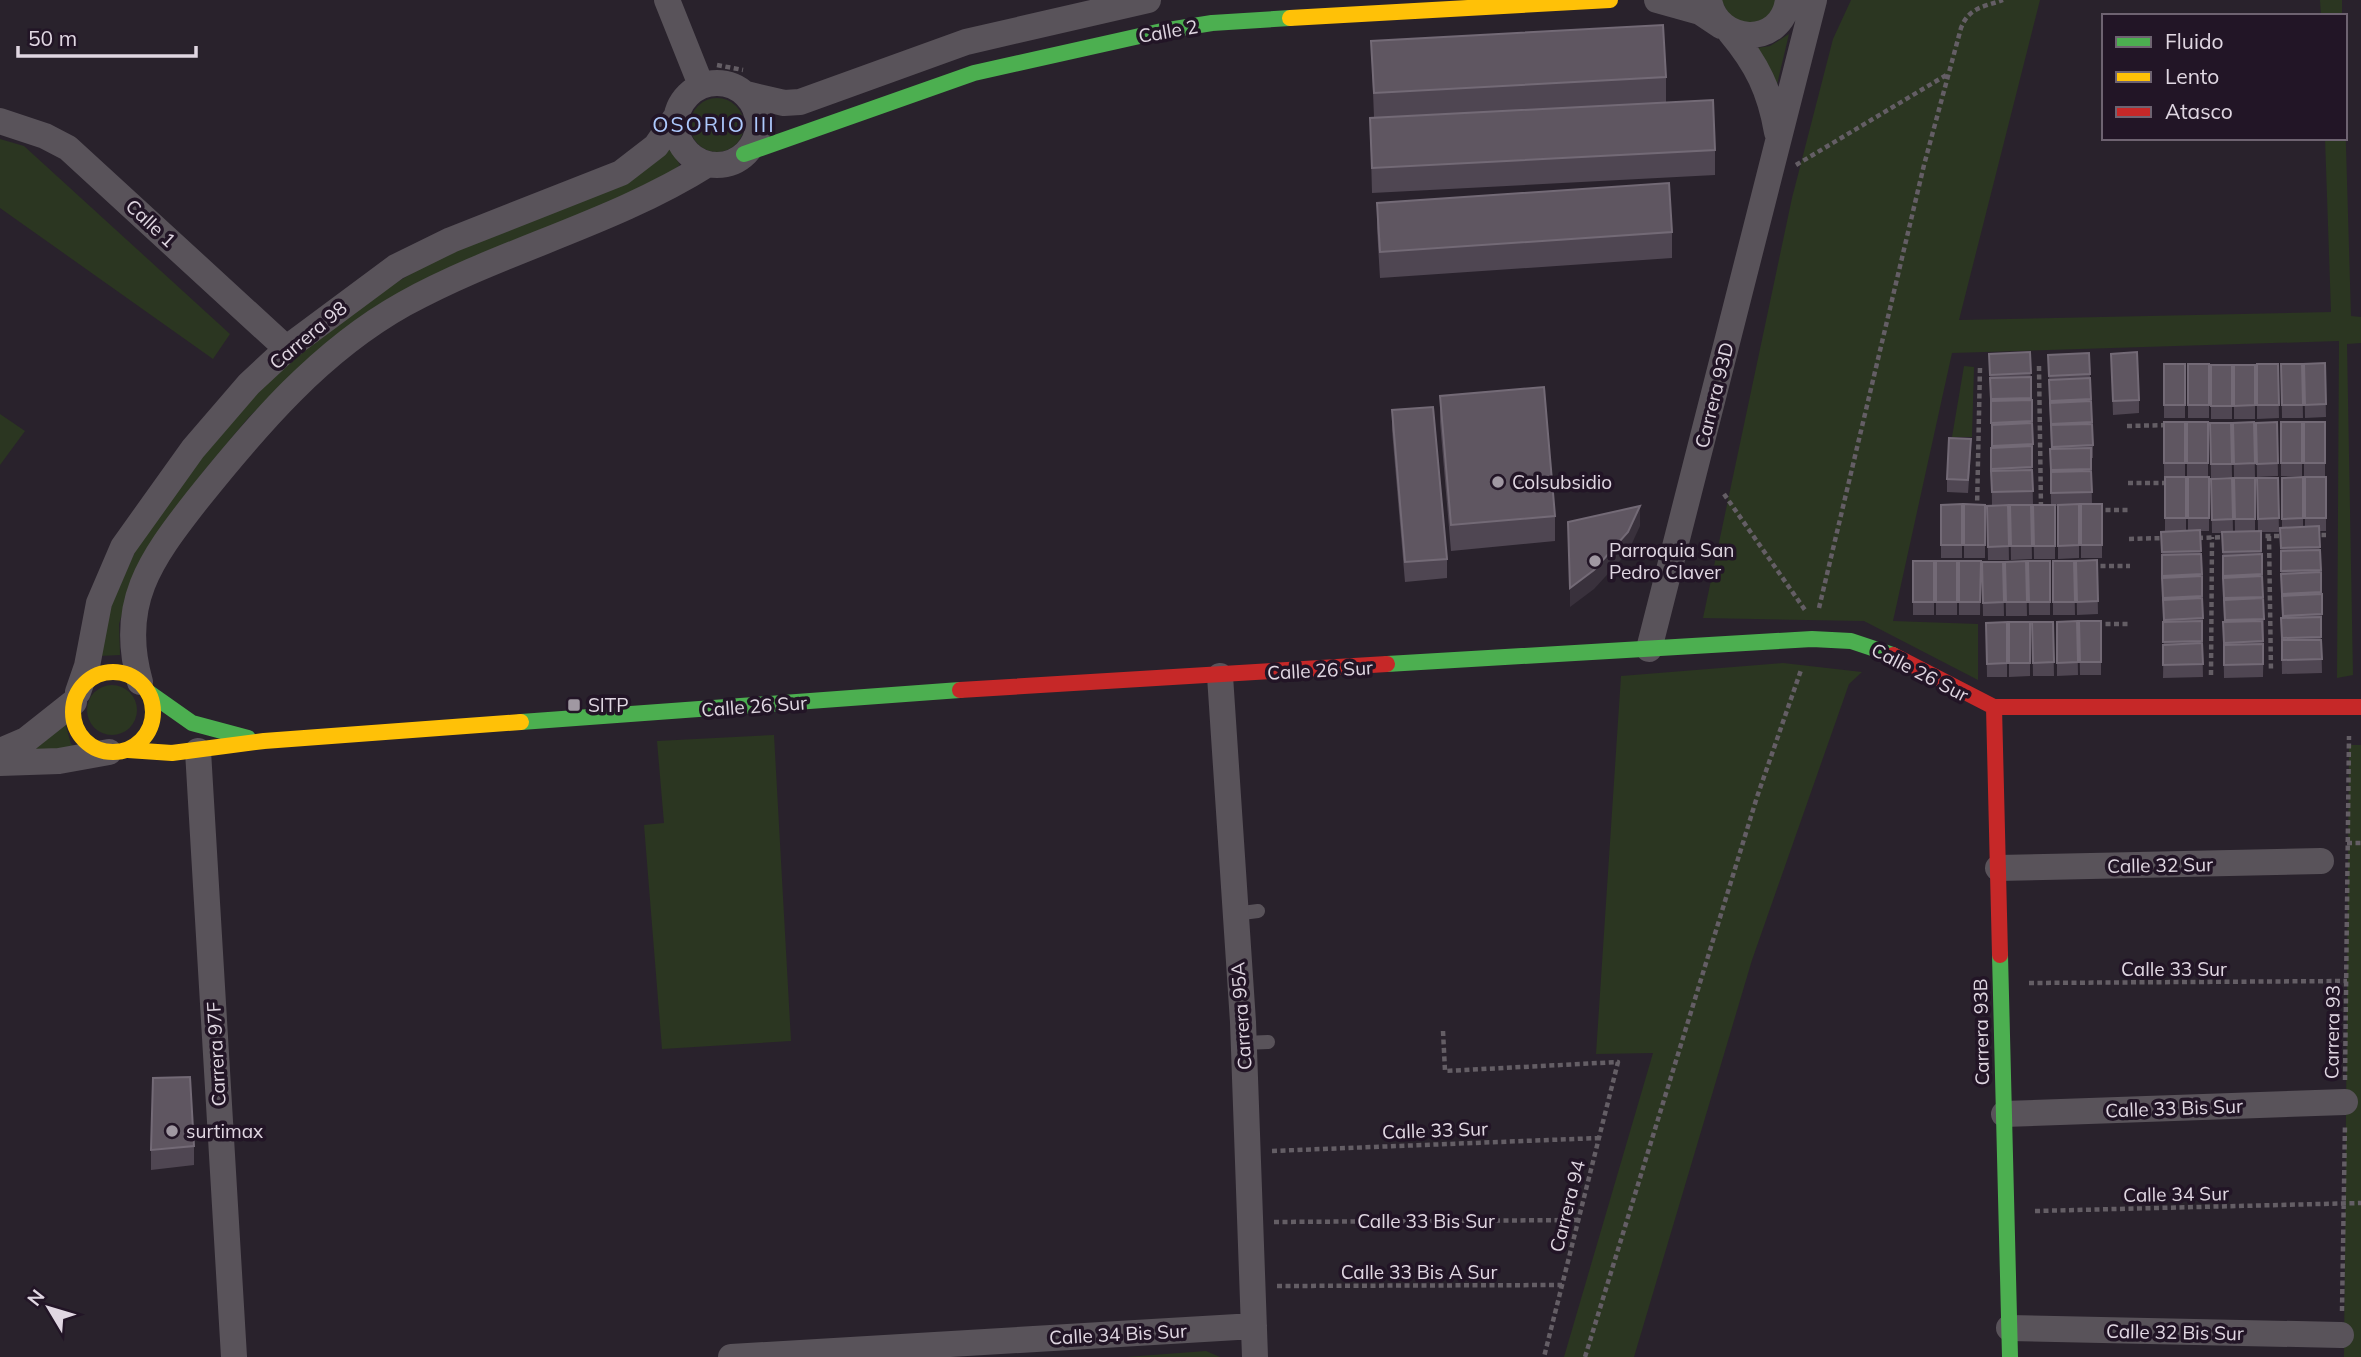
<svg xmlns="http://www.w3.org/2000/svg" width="2361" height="1357" viewBox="0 0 2361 1357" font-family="Mulish,sans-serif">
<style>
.green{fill:#2b3621}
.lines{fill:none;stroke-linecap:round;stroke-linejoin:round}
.path{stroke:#645e65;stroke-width:4.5;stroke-dasharray:5 3.5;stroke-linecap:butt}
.lane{stroke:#59535a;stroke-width:14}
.street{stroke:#59535a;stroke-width:26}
.fast{stroke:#4caf50;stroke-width:16}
.slow{stroke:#ffc107;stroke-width:16}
.jam{stroke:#c62828;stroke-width:16}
.wall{fill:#4f4652}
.shaded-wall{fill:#39313c}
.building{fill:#5f5661;stroke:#736a76;stroke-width:2}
.poi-dot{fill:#a098a2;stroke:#221526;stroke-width:2.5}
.labels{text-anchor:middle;stroke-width:7;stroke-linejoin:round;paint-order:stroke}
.street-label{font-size:19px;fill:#e0d7e2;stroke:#221526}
.poi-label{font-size:19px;fill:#e0d7e2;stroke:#221526;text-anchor:start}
.neighbourhood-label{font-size:21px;letter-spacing:2px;fill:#adc9fd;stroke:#221526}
</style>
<rect width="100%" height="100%" fill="#29222c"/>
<path class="green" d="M1721 0H1779L1778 5 1758 25 1732 20Z
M1851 0H2040L1959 320 2331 312 2325 138H2345V113L2351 316 2361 317V343L2347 344 2353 675 2337 678 2339 341 1952 353 1893 621 1978 624V680L1864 621 1703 618 1792 198 1833 39Z
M2320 0H2342V16H2321Z
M1789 34 1775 93 1757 48 1770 46Z
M690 125a27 27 0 1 1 54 0a27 27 0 1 1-54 0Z
M0 139 24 146 230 334 213 359 0 208Z
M669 146 680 165 671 172 294 374 249 417 203 472 130 587 119 624 120 655 99 656 108 612 142 536 226 420 281 365 389 287 439 257Z
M1964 366 1974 367 1972 437H1952Z
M0 414 25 431 0 465Z
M1783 663 1862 672 1849 684 1752 960 1634 1357H1564L1653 1053 1596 1054 1621 676Z
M87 710a25 25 0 1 1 50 0a25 25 0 1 1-50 0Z
M64 719 71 744 80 749 22 753Z
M774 735 791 1041 662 1049 644 825 664 823 657 741Z
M2349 745H2361V1357H2344Z
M1206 1351 1220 1357H1126Z"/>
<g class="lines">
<path class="path" d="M717 65 743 70
M1796 165 1948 74
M2039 366 2041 509
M2127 426 2170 425
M2128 483H2171
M1724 494 1805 610
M1977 509 1980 367
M2097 510H2128
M2313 535H2326
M2257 536H2283
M2269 536 2271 672
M2198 538 2227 537
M2129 539 2164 538
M2092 566H2130
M1819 608 1924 165 1961 28C1969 7 1984 7 2003 0
M2097 624H2131
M2211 675 2212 537
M2347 843H2361
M2029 983 2347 981
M1443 1031 1445 1071 1618 1062 1544 1357
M2345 1080 2349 736
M1272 1151 1599 1138
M2035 1211 2361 1203
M1274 1222 1578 1220
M1277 1286 1562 1285
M2342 1311 2345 1124
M1585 1357 1757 797 1801 670"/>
<path class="lane" d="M1234 914 1258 911
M1244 1043 1268 1042"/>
<path class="street" d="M667 0 701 85
M1657 0 1700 12 1721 26
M1709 0C1717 45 1782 48 1788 0
M1730 32C1757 64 1770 91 1777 132
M676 124a41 41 0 1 1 82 0a41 41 0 1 1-82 0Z
M746 94 784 103 800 102 966 42 1148 0
M0 121 45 136 68 148 287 349
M1649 649 1814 0
M1220 676 1243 1022 1255 1357
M140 682C118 604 150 560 197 500 257 425 320 351 404 304 502 250 613 224 708 164
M78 692 87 666 99 603 123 547 193 449 249 384 291 345 396 267 451 240 621 173 656 146 676 117
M0 751 26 740 74 702
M198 751 234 1357
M0 763 59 761 109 752
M1998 868 2321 861
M2004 1114 2345 1102
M2009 1328 2341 1335
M731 1357 1254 1326"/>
<path class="fast" d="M744 154 974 73 1162 31 1212 23 1290 18
M1387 664 1812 639 1851 641 1893 655
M148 692 192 723 248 738
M521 722 960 690
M2000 955 2010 1357"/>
<path class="slow" d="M1290 18 1610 0
M73 712a40 40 0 1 1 80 0a40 40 0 1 1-80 0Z
M128 750 172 753 264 741 521 722"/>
<path class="jam" d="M1893 655 1994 707H2361
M960 690 1387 664
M1994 707 2000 955"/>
</g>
<path class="wall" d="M1371 41 1666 77V102L1715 150V175L1372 193 1370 118 1374 117Z
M1377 203 1672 232V258L1380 278 1377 228Z
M2030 352 2033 444V457H2032L2033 504 1992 505 1991 448H1992L1989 354Z
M2089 353 2093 445V458H2091L2092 504H2102V558H2081V506H2079V558L2058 559V506H2055V559H2034L2033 505H2051L2050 449H2051L2048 355Z
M2111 354 2139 400V413L2113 415Z
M2325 363 2326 417 2305 418 2304 364Z
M2164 364H2185V418H2164Z
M2188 364H2209V418H2188Z
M2257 364H2278L2279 418 2257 419Z
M2281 364H2302L2303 418H2282Z
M2211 365H2232V419H2211Z
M2234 365H2255V419H2234Z
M1440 396 1555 516V541L1451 551 1440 422Z
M1392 410 1447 559V578L1405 582 1392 430Z
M2164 422H2185V476H2164Z
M2187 422H2208V476H2187Z
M2254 422 2255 477H2234L2233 423Z
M2277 422 2278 476 2257 477 2256 423Z
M2281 422H2302V476H2281Z
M2304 422H2325V476H2304Z
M2210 423H2231L2232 477 2211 478Z
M1971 452 1968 493 1947 492V479Z
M2165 477H2186V531H2188V477H2209V531H2200L2203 618V631H2202L2203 677 2163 678 2164 622 2161 532 2165 531Z
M2303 477V527H2305V477H2326V531H2319L2322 614V627L2321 628 2322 673 2282 674 2281 618H2282L2280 541 2282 528V478Z
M2232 478 2233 532H2235L2234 478H2255V531H2258L2257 478H2278L2279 532H2261L2264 619 2263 677 2224 678 2223 622H2224L2222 533H2212L2211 479Z
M1962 504V558H1941V505Z
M1964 504 1985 505V558H1964Z
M2008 505 2009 560H1988L1987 506Z
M2010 505H2031L2032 559 2011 560Z
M2097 560 2098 614 2077 615 2076 561Z
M1913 561H1934V615H1913Z
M1936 561H1957V615H1936Z
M1959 561H1981L1980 615H1959Z
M2026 561 2027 616H2006L2005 562Z
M2028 561H2050V615H2029Z
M2053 561H2074L2075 615H2053Z
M1982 562H2003L2004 616H1983Z
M2077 621 2078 675 2057 676V622Z
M2079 621H2101V675H2080Z
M2007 622V677H1987L1986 623Z
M2009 622H2030V676L2009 677Z
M2032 622H2053L2054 676H2033Z
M194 1146V1165L151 1170V1150Z"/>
<path class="shaded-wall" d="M1640 506V526L1628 552 1594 589 1570 607V588Z"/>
<path class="building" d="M1663 25 1666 77 1374 93 1371 41Z
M1713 100 1715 150 1372 168 1370 118Z
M1669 183 1672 232 1380 252 1377 203Z
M2030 352 2031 373 1990 375 1989 354Z
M2137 352 2139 400 2113 401 2111 354Z
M2089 353 2090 374 2049 376 2048 355Z
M2325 363 2326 404 2305 405 2304 364Z
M2164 364H2185V405H2164Z
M2188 364H2209V405H2188Z
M2257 364H2278L2279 405H2257Z
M2281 364H2302L2303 405H2282Z
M2211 365H2232V406H2211Z
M2234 365H2255V405L2234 406Z
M2031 377V398L1991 399 1990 378Z
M2090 378 2091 399 2050 401 2049 380Z
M1544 387 1555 516 1451 525 1440 396Z
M2032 400V421L1991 423V401Z
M2091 401 2092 422 2051 424 2050 403Z
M1433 407 1447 559 1405 562 1392 410Z
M2164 422H2185V463H2164Z
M2187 422H2208V463H2187Z
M2254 422 2255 463 2234 464 2233 423Z
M2277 422 2278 463 2257 464 2256 423Z
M2281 422H2302V463H2281Z
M2304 422H2325V463H2304Z
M2032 423 2033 444 1992 446V425Z
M2210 423H2231L2232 464H2211Z
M2092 424 2093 445 2052 447 2051 425Z
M1949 438 1971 439 1968 480 1947 479Z
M2032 446V467L1991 469V448Z
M2091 448V469L2051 470 2050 449Z
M2032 470 2033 491 1992 492 1991 471Z
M2091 471 2092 492 2051 493V472Z
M2165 477H2186V518H2165Z
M2188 477H2209V518H2188Z
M2303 477V518L2282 519V478Z
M2305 477H2326V518H2305Z
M2232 478 2233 519 2212 520 2211 479Z
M2234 478H2255V519H2235Z
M2257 478H2278L2279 518 2258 519Z
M1962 504V545H1941V505Z
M1964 504 1985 505V545H1964Z
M2079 504V545L2058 546V505Z
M2081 504H2102V545H2081Z
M2008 505 2009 546 1988 547 1987 506Z
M2010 505H2031L2032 546H2011Z
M2033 505H2055V546H2034Z
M1640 506 1628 532 1594 570 1570 588 1568 522Z
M2319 526 2320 547 2281 548 2280 528Z
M2200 530 2201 551 2162 552 2161 532Z
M2261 531V551L2223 552 2222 532Z
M2320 550 2321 570 2281 571V551Z
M2201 554 2202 574 2162 576V555Z
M2262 554V574L2223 576V556Z
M2097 560 2098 601 2077 602 2076 561Z
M1913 561H1934V602H1913Z
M1936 561H1957V602H1936Z
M1959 561H1981L1980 602H1959Z
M2026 561 2027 602H2006L2005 562Z
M2028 561H2050V602H2029Z
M2053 561H2074L2075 602H2053Z
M1982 562H2003L2004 602 1983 603Z
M2321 572V592L2282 594 2281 574Z
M2202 576V596L2163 598 2162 578Z
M2262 576 2263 597 2224 598 2223 578Z
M2322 594V614L2283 616 2282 596Z
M2202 598 2203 618 2164 620 2163 600Z
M2263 598 2264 619 2225 620 2224 600Z
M2321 617V637L2282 638 2281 618Z
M2077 621 2078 662 2057 663V622Z
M2079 621H2101V662H2080Z
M2202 621V641L2163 642V622Z
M2262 621 2263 641 2224 643 2223 622Z
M2007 622V663L1987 664 1986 623Z
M2009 622H2030V663H2009Z
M2032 622H2053L2054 662 2033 663Z
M2282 640H2321L2322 659 2282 660Z
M2202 643 2203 664 2163 665V645Z
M2263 644V664L2224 665V645Z
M190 1077 194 1146 151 1150 153 1078Z"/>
<g class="poi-dot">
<circle cx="1498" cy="482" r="7"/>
<circle cx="1595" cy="561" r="7"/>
<rect x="567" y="698" width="14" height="14" rx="3.5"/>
<circle cx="172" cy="1131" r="7"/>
</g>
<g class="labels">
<g class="street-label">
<text transform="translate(1168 31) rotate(-10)" y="7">Calle 2</text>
<text transform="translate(151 223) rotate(43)" y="7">Calle 1</text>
<text transform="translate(308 335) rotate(-40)" y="7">Carrera 98</text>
<text transform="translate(1714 395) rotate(-76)" y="7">Carrera 93D</text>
<text transform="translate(1320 670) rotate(-3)" y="7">Calle 26 Sur</text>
<text transform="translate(1920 672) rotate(27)" y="7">Calle 26 Sur</text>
<text transform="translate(754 706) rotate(-4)" y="7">Calle 26 Sur</text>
<text transform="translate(2160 865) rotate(-1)" y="7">Calle 32 Sur</text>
<text x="2174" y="976">Calle 33 Sur</text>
<text transform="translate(1241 1016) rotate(-94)" y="7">Carrera 95A</text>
<text transform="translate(1981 1032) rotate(-91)" y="7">Carrera 93B</text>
<text transform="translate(2332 1032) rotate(-89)" y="7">Carrera 93</text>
<text transform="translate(216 1054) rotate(-93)" y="7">Carrera 97F</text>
<text transform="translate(2174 1108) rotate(-2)" y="7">Calle 33 Bis Sur</text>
<text transform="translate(1435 1130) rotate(-2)" y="7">Calle 33 Sur</text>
<text transform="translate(2176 1194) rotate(-1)" y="7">Calle 34 Sur</text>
<text transform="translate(1567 1206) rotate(-76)" y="7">Carrera 94</text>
<text x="1426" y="1228">Calle 33 Bis Sur</text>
<text x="1419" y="1279">Calle 33 Bis A Sur</text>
<text transform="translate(2175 1332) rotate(1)" y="7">Calle 32 Bis Sur</text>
<text transform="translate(1118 1334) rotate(-3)" y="7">Calle 34 Bis Sur</text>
</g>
<g class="poi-label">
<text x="1512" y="489">Colsubsidio</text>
<text x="1609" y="557">Parroquia San<tspan x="1609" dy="22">Pedro Claver</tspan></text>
<text x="588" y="712">SITP</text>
<text x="186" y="1138">surtimax</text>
</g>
<g class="neighbourhood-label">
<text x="714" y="132">OSORIO III</text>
</g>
</g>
<rect x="2102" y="14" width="245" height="126" fill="#221526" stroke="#6e6371" stroke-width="2"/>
<rect x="2116" y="37" width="35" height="10" fill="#4caf50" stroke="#6e6371" stroke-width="2"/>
<text x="2165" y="49" font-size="21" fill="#e0d7e2">Fluido</text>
<rect x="2116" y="72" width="35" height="10" fill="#ffc107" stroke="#6e6371" stroke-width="2"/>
<text x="2165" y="84" font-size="21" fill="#e0d7e2">Lento</text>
<rect x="2116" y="107" width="35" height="10" fill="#c62828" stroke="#6e6371" stroke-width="2"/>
<text x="2165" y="119" font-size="21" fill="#e0d7e2">Atasco</text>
<g transform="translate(49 1308) rotate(308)" stroke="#221526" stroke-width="5" paint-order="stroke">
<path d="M0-5L12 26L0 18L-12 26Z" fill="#e0d7e2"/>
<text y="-10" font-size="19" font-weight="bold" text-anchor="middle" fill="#e0d7e2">N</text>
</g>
<path d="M18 46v10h178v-10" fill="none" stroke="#e0d7e2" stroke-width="3.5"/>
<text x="28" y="46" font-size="21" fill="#e0d7e2" stroke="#221526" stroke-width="5" paint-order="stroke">50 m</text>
</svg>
